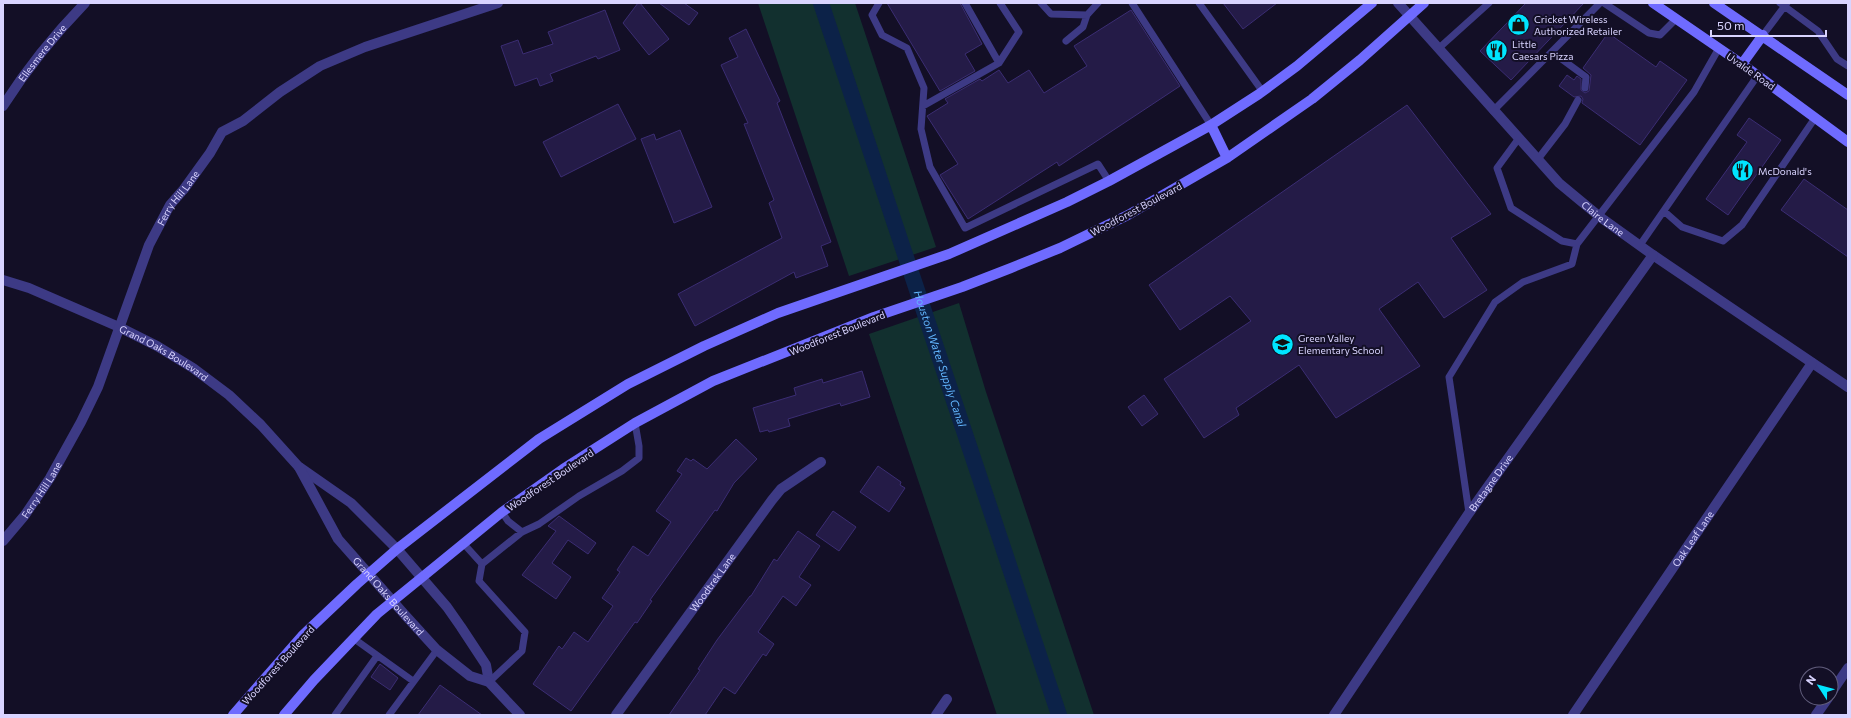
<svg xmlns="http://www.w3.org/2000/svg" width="1851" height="718" viewBox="0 0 1851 718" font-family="Commissioner,sans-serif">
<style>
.green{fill:#12302f}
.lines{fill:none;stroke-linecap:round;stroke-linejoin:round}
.canal{stroke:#0c2248;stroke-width:16}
.building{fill:#241b47;stroke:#3b2d73}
.service{stroke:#3d3a85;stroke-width:7}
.minor{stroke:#3d3a85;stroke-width:10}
.secondary{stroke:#6f6bff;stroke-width:10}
.labels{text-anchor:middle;stroke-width:4;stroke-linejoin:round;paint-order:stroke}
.poi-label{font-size:10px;fill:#d9d4ff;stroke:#130f26;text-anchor:start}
.street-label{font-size:10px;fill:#d9d4ff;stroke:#130f26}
.water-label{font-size:11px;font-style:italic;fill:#62b6ff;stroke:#130f26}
</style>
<rect width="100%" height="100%" fill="#130f26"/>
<path class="green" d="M758 3H855L936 247 849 276Z
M959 303 986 392 1094 715H997L869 334Z"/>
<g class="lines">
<path class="canal" id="s1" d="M821 3 1059 715"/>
</g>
<path class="building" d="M638 3H640L669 39 649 55 623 23Z
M659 3H684L698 13 689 25Z
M887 3H960L982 44 965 54 975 71 940 91Z
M1223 3H1277L1243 29Z
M1526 3H1584L1511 80 1480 51Z
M605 10 620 50 598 59 596 56 550 74 553 81 540 86 537 78 515 86 501 46 518 40 523 54 553 44 548 32Z
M1131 10 1180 86 1059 166 1057 162 968 219 940 175 958 164 927 116 948 103 945 99 980 79 982 81 999 70 1008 83 1029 70 1044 93 1087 66 1074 46Z
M746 29 780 101 777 103 831 242 821 246 828 266 796 278 794 272 695 326 678 294 782 238 769 203 774 200 744 124 748 123 721 65 738 57 729 38Z
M1608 33 1656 67 1660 61 1687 80 1640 145 1582 103 1583 99 1581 96 1574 97 1559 86 1567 75 1574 80 1577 76 1581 79V90L1585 93 1589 91 1591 75 1583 68Z
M618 104 636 139 561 177 543 142Z
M1407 105 1491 214 1451 238 1487 290 1444 318 1418 282 1379 309 1420 366 1336 418 1299 365 1236 408 1239 415 1204 438 1164 379 1251 321 1230 296 1180 330 1149 285Z
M1749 118 1781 140 1728 215 1706 199 1747 142 1737 135Z
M680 130 712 207 674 223 641 139 654 134 656 140Z
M1804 179 1848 210V257L1781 210Z
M862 371 870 397 841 406 840 403 788 419 790 426 769 432 768 430 760 432 753 408 796 395 794 388 822 379 823 383Z
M1144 395 1158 414 1142 426 1128 407Z
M736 439 757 459 734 483 717 511 715 510 650 600 652 601 637 623 635 622 571 711 533 684 559 646 562 649 574 632 588 642 613 606 602 598 620 572 617 570 633 546 648 556 671 522 656 511 682 474 677 471 686 458 691 461 693 459 707 469Z
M878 466 901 482 900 485 905 488 889 512 860 492Z
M833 511 856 527 839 551 816 535Z
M559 516 596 543 588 554 568 540 552 563 571 577 556 599 522 575 556 531 548 526Z
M798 531 820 546 799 577 811 585 796 606 783 596 758 632 774 644 766 656 763 654 735 694 724 687 705 715H669L700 670 698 669 717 640 750 596H751L774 559 777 561Z
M380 664 398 678 390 690 371 677Z
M440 685 482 715H418Z"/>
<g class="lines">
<path class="service" d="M879 3 872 15 882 35 907 48 924 88 921 129 930 167 965 228 1098 164 1109 181
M965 3 999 63
M1041 3 1051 14 1087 15 1098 3
M1132 3 1211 125
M1199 3 1263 92
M1604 3 1649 33 1660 35 1676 19
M1780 3 1818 31 1837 59 1848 66
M1763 35 1787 3
M1066 41 1083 27 1087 15
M1439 48 1489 3
M1552 52 1586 77 1585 88
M923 106 999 63 1019 32 1000 3
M1493 111 1600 3
M1519 138 1497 168 1511 208 1562 241 1577 244 1694 92 1719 48
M1538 159 1565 124 1578 100
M1665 212 1682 227 1723 241 1742 225 1815 118
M1640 245 1758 75
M502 512 508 521 522 532
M1469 513 1449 377 1495 302 1523 282 1572 264 1577 244
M463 543 482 564
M353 638 413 681
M489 682 522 651 525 632 479 581 482 564 522 532 539 524 579 496 622 471 639 458V446L635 423
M335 715 377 656
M389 715 437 650"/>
<g class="minor">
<path id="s2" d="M1398 3 1559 183 1600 217 1653 255 1848 387"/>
<path id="s3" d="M3 106C26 70 55 34 85 3"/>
<path id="s4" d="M3 280 29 288 119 327 157 346 193 368 229 395 261 425 298 466 351 503 397 549 447 607 461 627 486 665 489 682"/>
<path id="s5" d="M299 467 338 539 405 615 437 650 470 676 489 682 520 715"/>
<path id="s6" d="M3 541 25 515 50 478 81 422 98 387 149 245 170 205 184 189 210 153 222 132 243 121 280 92 320 66 365 47 498 3"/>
<path d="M1831 693 1848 668"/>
<path id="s7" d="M616 715 772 500 781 489 821 462"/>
<path d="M936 715 947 699"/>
<path id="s8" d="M1334 715 1469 513 1653 255"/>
<path id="s9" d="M1573 715 1812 363"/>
<path d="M1816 715 1828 698"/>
</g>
<path class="secondary" d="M1653 3 1742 64 1848 142
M1714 3 1848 95
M1742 64 1763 35
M1211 125 1227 158
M233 715 302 636 357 584 397 549 539 439 628 384 704 346 778 313 949 254 1067 202 1109 181 1211 125 1259 94 1297 66 1372 3
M284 715 314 680 377 614 502 512 563 469 635 423 713 381 874 317 962 287 1011 268 1060 248 1128 215 1227 158 1312 99 1360 60 1424 3"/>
</g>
<defs>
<symbol id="shop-disc" viewBox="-11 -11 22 22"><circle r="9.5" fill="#00e5ff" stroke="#130f26"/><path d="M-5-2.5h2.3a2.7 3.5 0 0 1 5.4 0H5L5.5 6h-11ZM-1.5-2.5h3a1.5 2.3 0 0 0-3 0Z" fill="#111"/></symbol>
<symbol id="restaurant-disc" viewBox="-11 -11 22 22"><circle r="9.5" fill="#00e5ff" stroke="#130f26"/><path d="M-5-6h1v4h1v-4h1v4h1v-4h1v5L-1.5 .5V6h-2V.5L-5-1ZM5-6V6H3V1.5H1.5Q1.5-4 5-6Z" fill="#111"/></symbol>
<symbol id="school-disc" viewBox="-11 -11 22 22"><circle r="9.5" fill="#00e5ff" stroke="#130f26"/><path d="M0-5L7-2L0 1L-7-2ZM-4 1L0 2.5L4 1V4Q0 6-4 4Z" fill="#111"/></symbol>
</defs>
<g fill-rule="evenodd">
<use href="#shop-disc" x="1506" y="12" width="25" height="25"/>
<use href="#restaurant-disc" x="1484" y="38" width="25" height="25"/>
<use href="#restaurant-disc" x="1730" y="158" width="25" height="25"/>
<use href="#school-disc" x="1270" y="332" width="25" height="25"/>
</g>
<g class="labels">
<g class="poi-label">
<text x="1534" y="23">Cricket Wireless<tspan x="1534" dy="12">Authorized Retailer</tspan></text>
<text x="1512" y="48">Little<tspan x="1512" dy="12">Caesars Pizza</tspan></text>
<text x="1758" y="175">McDonald's</text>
<text x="1298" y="342">Green Valley<tspan x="1298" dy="12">Elementary School</tspan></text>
</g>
<g class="street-label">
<text dy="4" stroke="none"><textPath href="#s3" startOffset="66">Ellesmere Drive</textPath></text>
<text transform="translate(1751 71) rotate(35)" y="4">Uvalde Road</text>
<text dy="4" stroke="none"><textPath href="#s6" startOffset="388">Ferry Hill Lane</textPath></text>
<text transform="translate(1136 209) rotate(-28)" y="4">Woodforest Boulevard</text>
<text dy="4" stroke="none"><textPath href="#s2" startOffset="298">Claire Lane</textPath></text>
<text transform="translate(837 333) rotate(-22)" y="4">Woodforest Boulevard</text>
<text dy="4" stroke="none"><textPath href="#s4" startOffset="177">Grand Oaks Boulevard</textPath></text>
<text transform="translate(550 480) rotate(-34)" y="4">Woodforest Boulevard</text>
<text dy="4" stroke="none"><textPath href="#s8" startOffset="280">Bretagne Drive</textPath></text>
<text dy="4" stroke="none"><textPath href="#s6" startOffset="64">Ferry Hill Lane</textPath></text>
<text dy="4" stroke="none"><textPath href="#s9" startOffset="213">Oak Leaf Lane</textPath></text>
<text dy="4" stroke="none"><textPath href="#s7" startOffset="164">Woodtrek Lane</textPath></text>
<text dy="4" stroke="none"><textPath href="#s5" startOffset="158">Grand Oaks Boulevard</textPath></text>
<text transform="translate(278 665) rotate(-48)" y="4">Woodforest Boulevard</text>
</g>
<g class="water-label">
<text dy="4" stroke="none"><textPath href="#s1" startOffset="375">Houston Water Supply Canal</textPath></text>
</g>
</g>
<rect width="1851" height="718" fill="none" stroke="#d9d4ff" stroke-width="8"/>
<g transform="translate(1819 686) rotate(306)"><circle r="19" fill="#130f26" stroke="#625e7d"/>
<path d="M0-3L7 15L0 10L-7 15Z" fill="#00e5ff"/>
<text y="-6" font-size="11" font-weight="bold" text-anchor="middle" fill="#d9d4ff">N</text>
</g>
<path d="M1711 30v6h115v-6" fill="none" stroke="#d9d4ff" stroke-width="2"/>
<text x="1717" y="30" font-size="12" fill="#d9d4ff" stroke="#130f26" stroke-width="3" paint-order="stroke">50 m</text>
</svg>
